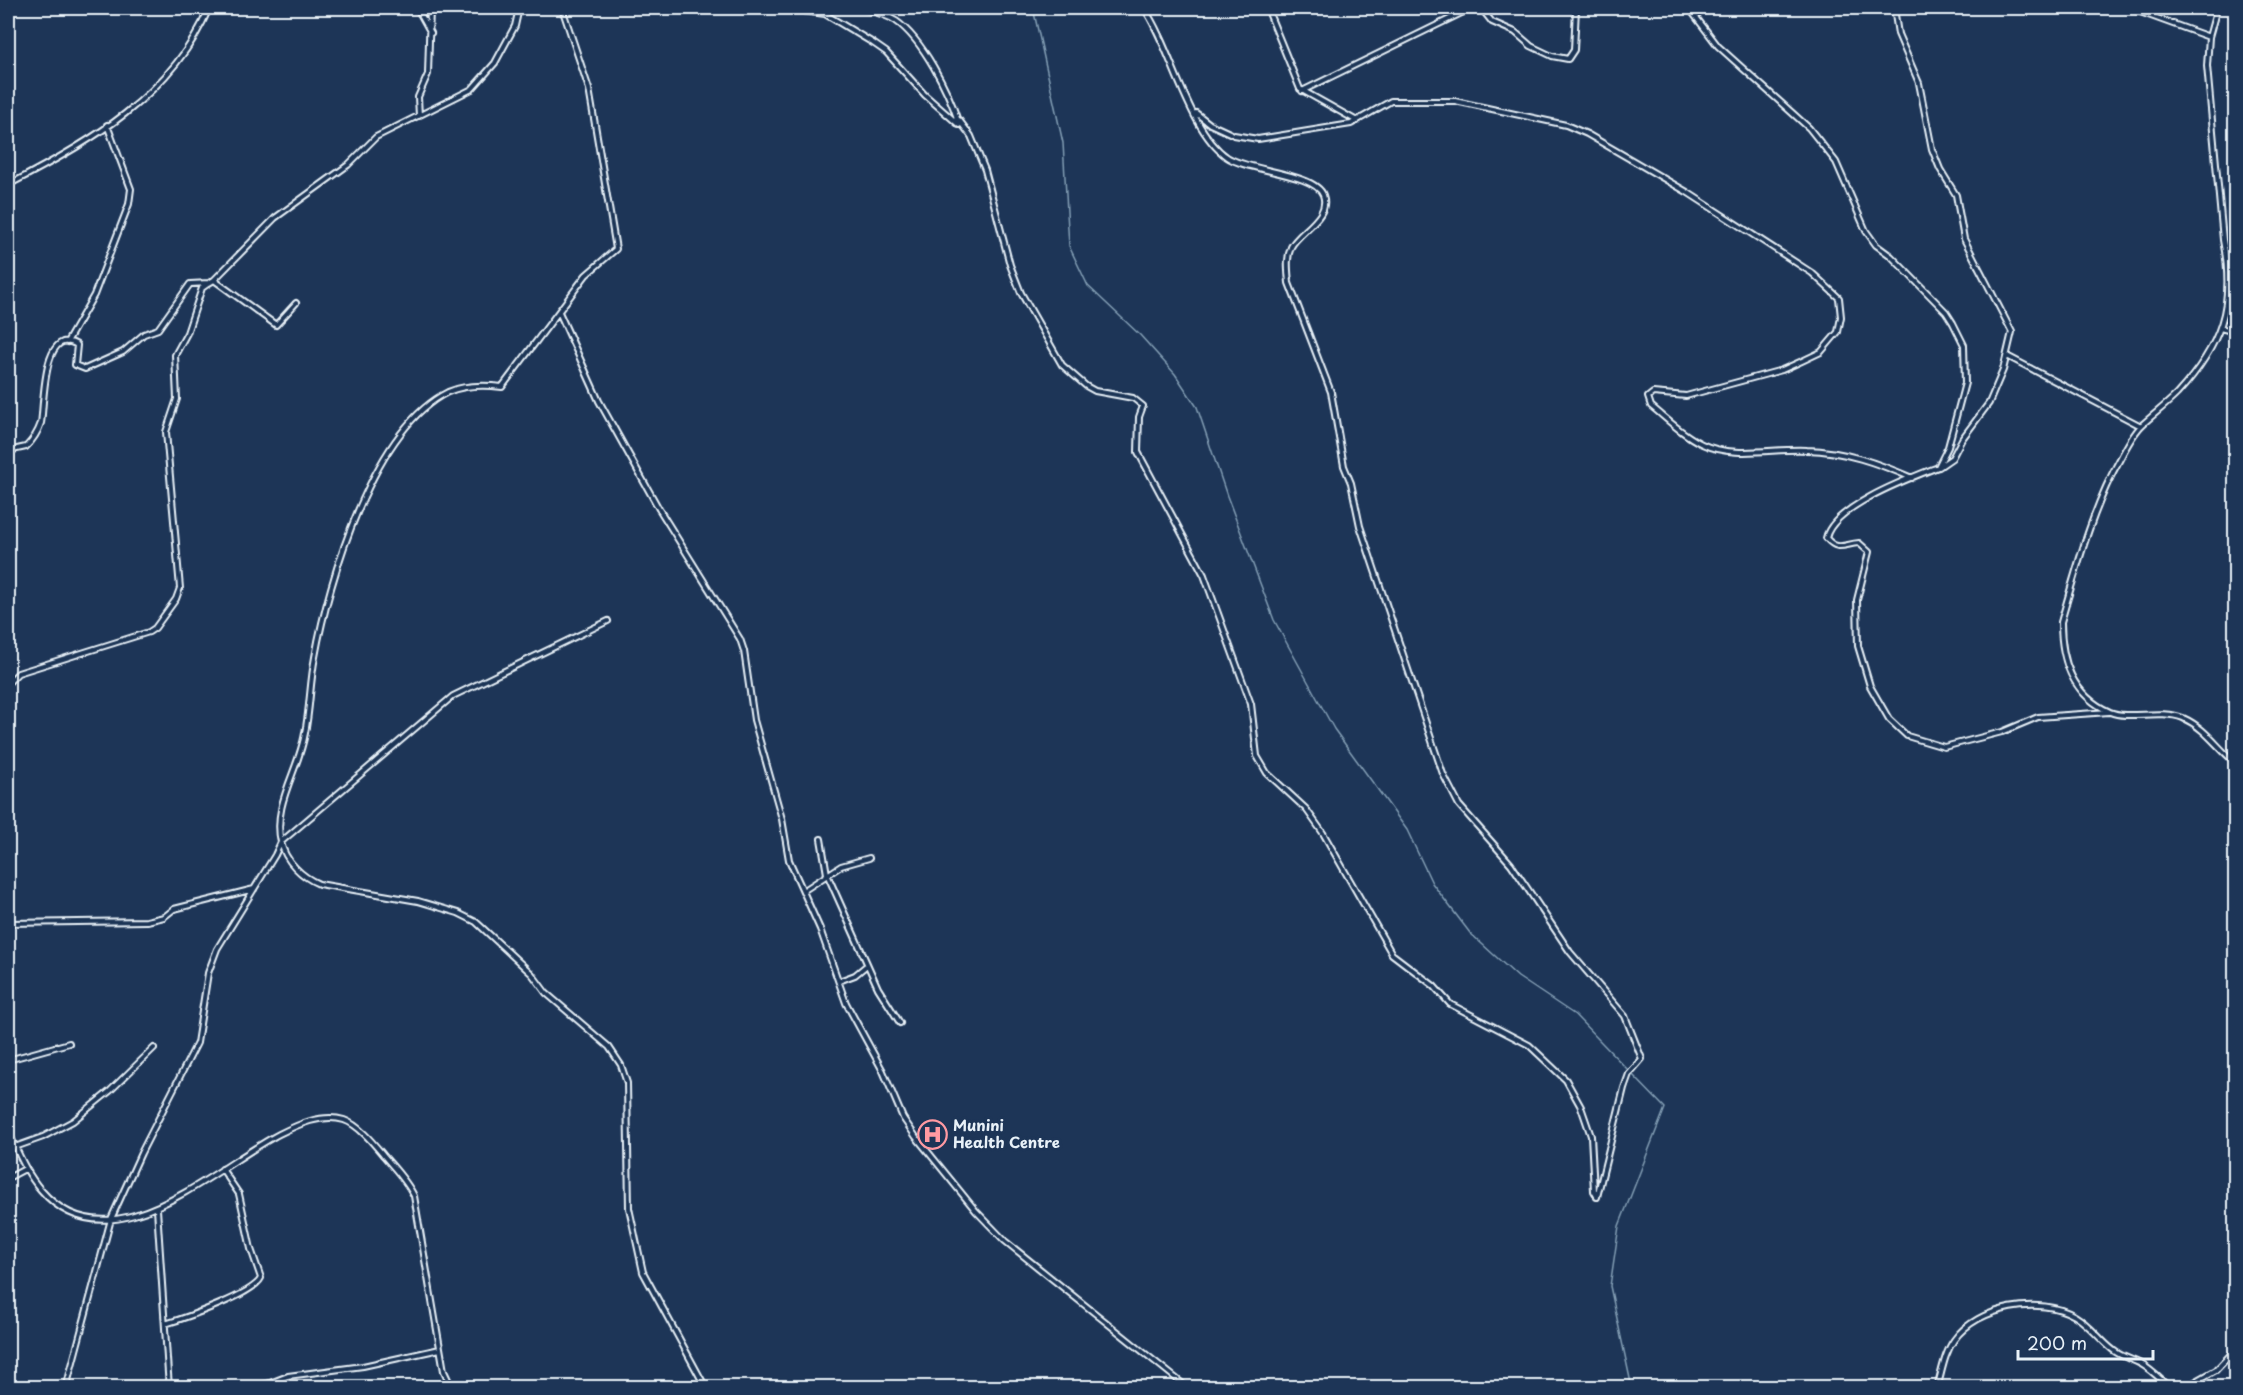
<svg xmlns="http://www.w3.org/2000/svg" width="2243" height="1395" viewBox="0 0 2243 1395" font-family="'Playpen Sans',sans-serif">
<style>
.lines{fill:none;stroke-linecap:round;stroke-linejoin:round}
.stream{stroke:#849fb5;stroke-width:1.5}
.street-casing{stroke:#e8f1f8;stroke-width:8}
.street{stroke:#1d3557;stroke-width:4}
.labels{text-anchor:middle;stroke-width:6;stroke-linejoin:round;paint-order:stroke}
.poi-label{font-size:15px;font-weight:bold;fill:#e8f1f8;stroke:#1d3557;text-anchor:start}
</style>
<rect width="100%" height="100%" fill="#1d3557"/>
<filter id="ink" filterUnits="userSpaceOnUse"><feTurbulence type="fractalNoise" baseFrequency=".0167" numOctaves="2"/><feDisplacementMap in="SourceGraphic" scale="12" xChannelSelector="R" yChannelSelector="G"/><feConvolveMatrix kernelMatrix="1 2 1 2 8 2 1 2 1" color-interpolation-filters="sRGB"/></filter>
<g filter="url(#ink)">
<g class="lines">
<path class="stream" d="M1033 8 1063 143 1069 246 1088 286 1140 335 1175 374 1197 407 1227 496 1274 620 1334 729 1407 830 1432 883 1470 933 1518 977 1575 1015 1629 1071
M1632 1388 1610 1286 1619 1226 1665 1108 1632 1074"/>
<defs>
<path id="street" d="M417 8 431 33
M562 8 589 89 616 249 586 275 502 387C485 385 464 385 448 392 373 429 329 579 315 657 310 682 310 708 305 733 299 770 272 805 281 842 285 861 302 877 319 884L418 901 458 913 476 922 532 974 546 993 609 1047 621 1065 627 1083 629 1208 643 1272 706 1388
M781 8 825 14 873 43 886 52 925 95 958 124
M860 8C872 11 885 14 896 21 923 40 948 90 958 121
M1144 8C1172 49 1188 130 1227 157 1247 171 1315 173 1323 195 1331 217 1299 231 1291 247 1286 259 1288 270 1289 283L1331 392 1344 466 1351 483 1360 526 1443 774 1459 805 1511 864 1570 952 1625 1016 1642 1059 1629 1074 1624 1088 1597 1197
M1267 8 1300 89 1357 121
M1481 8 1492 22 1515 32 1531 46 1552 56 1568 59 1574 50 1576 8
M1689 8 1718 46 1809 128 1836 162 1866 231 1876 245 1891 256 1946 312 1953 323 1964 345 1965 383 1948 447 1938 467C1910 478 1833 506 1826 538 1838 552 1844 544 1859 543L1869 552 1857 600 1858 646 1870 686 1889 719 1907 736 1944 747 2002 732 2038 717 2109 712
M1894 8 1898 34 1919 83 1932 149 1940 169 1956 195 1964 239 2012 332 2003 370 1989 403 1962 439 1952 458 1939 467
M2129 8 2209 37
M2217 8 2209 37 2207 66 2223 240C2236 305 2221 346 2177 394 2166 405 2154 414 2143 424 2133 433 2126 448 2120 459 2092 509 2077 567 2061 622 2061 661 2072 695 2110 712 2129 720 2159 709 2183 718 2206 728 2218 749 2236 763
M1302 91 1472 8
M1196 113 1210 124 1234 135 1258 139 1351 124 1391 101H1455L1566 125 1587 134 1687 192 1812 273 1839 298 1841 317 1838 332 1821 352 1802 361 1782 370 1686 396 1653 393 1648 397 1651 406C1667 419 1683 435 1702 444 1733 459 1774 448 1807 450 1844 451 1878 463 1912 478
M419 116 418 97 428 74 430 8
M959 125V120L971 136 985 170 1010 265 1021 293 1062 365 1086 386 1095 391 1133 398 1143 406 1139 417 1138 452 1204 575 1251 704 1257 756 1267 773 1306 809 1323 833 1392 954 1434 986 1450 1004 1529 1045 1566 1080 1581 1107 1591 1136 1594 1191 1597 1196
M8 185C88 144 173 95 209 8
M214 280 276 325 296 303
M559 312 599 401 659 509 740 639 744 651 754 720 782 819 789 860 820 929 846 1003 883 1071 903 1118 916 1137 976 1211 1005 1241 1188 1388
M2220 328 2236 332
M67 342 94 295 129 204 131 189 107 125
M2007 356 2141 426
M8 451 26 447C33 440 38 432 41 423 44 409 42 323 77 345L75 365 85 369 123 352 144 334 158 329 190 284 209 283 214 280 275 218 348 165 376 137 472 89 495 63 515 26 519 8
M8 683 18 673 149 632 155 628 176 599 180 588 166 432 177 399 175 355 187 333 202 288 209 283
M821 839 827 874 878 988 900 1023
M803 891 841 866 869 858
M8 923 147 921 164 917 174 909 254 889
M839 981 855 975 867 965
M8 1060 69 1043
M8 1131C18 1152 26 1173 41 1190 109 1270 214 1168 279 1134 297 1125 322 1113 344 1120 359 1125 374 1144 384 1156 395 1169 407 1181 414 1196L444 1371 452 1388
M15 1147 43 1137 73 1121 110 1091 154 1048
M8 1178 25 1169
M157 1209 169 1388
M165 1324C185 1318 254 1294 261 1278L251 1249 239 1194 222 1169
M66 1388 111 1219 141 1153 197 1043 208 973 217 949 275 855 281 842 453 696 608 621
M251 1388 270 1383
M268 1388 270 1383 288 1376 363 1366 440 1349
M1937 1388C1942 1372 1944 1354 1954 1340 1978 1306 2040 1296 2075 1316 2090 1325 2100 1340 2113 1350 2121 1357 2132 1359 2141 1364 2152 1370 2161 1380 2170 1388
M2184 1388 2216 1370 2236 1349"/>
</defs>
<use href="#street" class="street-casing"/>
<use href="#street" class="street"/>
</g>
</g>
<defs>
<symbol id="hospital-ring" viewBox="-11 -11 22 22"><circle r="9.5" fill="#1d3557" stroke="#ff9aa2" stroke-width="1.5"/><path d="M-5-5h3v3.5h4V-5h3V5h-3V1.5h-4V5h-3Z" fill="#ff9aa2"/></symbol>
</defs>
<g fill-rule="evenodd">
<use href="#hospital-ring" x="916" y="1118" width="33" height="33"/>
</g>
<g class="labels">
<g class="poi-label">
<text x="953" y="1131">Munini<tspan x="953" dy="17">Health Centre</tspan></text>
</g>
</g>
<rect width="2243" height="1395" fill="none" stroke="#1d3557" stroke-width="30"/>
<rect x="15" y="15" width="2213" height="1365" fill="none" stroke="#e8f1f8" stroke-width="2" filter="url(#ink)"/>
<path d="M2018 1350v9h135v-9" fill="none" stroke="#e8f1f8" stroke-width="3"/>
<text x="2027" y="1350" font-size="18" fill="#e8f1f8" stroke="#1d3557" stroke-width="4.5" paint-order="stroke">200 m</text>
</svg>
